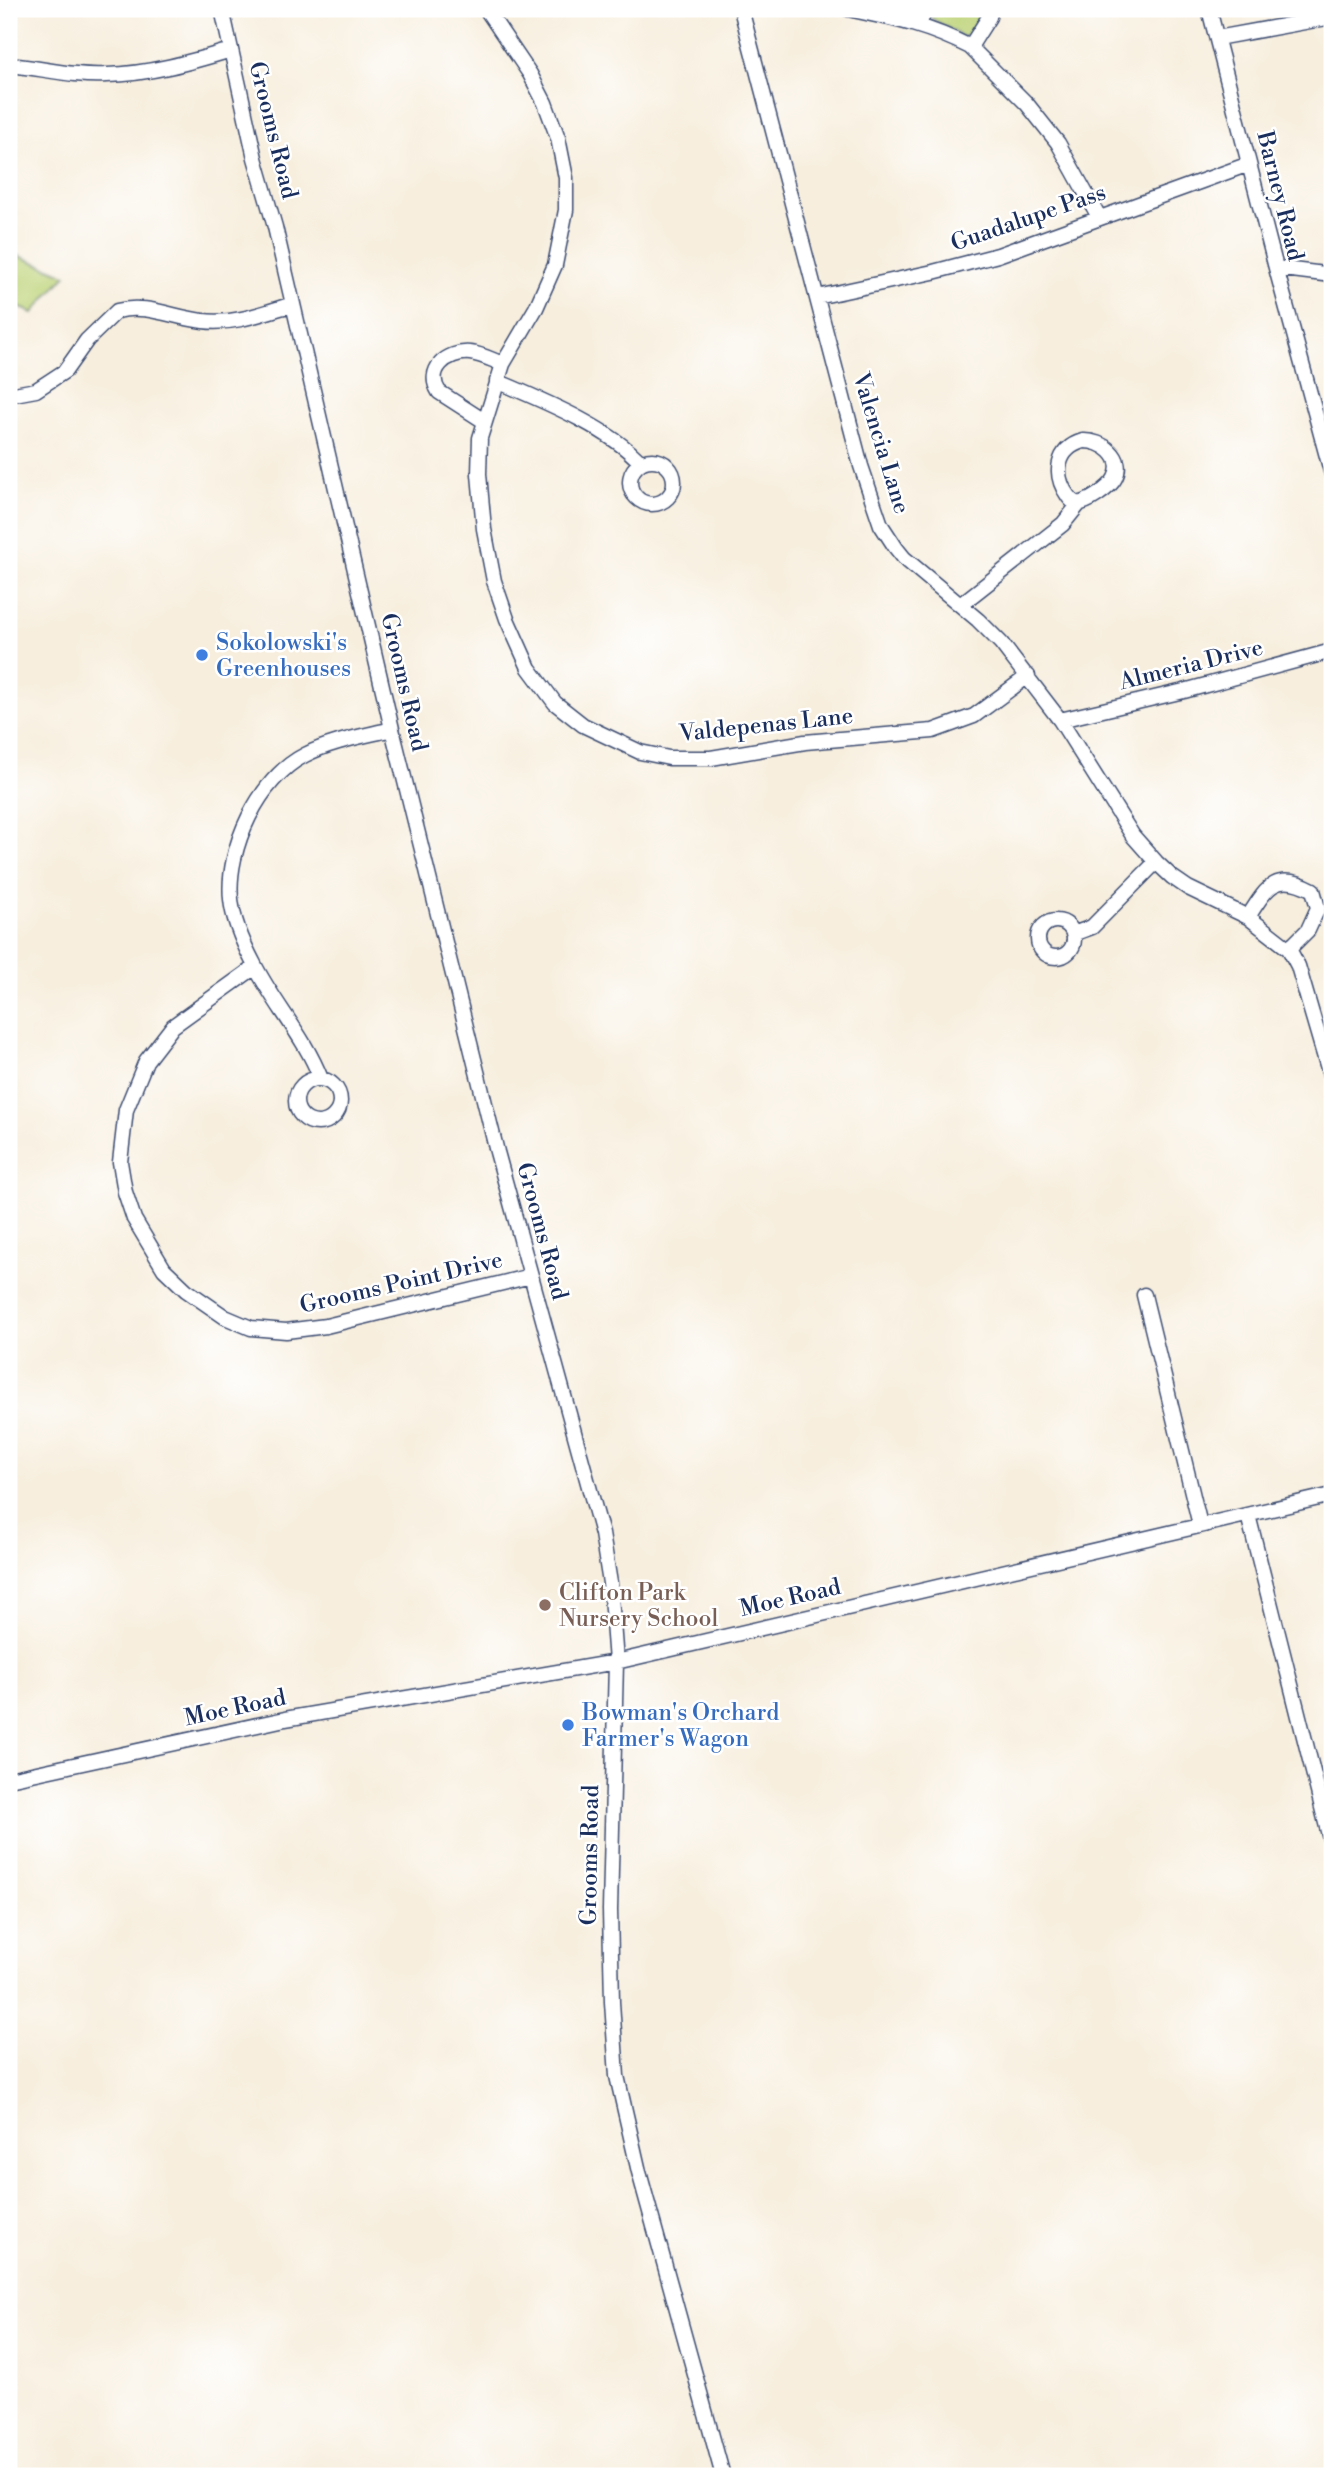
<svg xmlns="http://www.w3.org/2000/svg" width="1341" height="2485" viewBox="0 0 1341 2485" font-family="'Libre Bodoni',serif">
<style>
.green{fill:#bcd275;stroke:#6c806a;stroke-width:2}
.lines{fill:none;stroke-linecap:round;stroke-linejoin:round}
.minor-casing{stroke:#3c4c71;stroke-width:17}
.minor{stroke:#fff;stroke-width:14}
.shop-dot{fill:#3f7fe0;stroke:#fff;stroke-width:2.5}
.education-dot{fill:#8d6e63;stroke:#fff;stroke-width:2.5}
.labels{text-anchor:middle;stroke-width:5;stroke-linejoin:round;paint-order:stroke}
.street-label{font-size:23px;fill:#1b2f5e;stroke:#fff}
.shop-label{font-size:23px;fill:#366cbe;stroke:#fff;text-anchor:start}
.education-label{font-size:23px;fill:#785e54;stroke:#fff;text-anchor:start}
</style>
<rect width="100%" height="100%" fill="#fff"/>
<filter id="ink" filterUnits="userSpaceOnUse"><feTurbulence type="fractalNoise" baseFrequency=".0143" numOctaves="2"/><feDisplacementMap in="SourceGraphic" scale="14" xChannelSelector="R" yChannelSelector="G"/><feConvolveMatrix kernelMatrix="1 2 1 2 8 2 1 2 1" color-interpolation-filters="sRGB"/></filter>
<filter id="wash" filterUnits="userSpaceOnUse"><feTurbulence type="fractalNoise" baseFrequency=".00686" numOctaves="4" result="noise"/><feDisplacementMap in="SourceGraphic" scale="28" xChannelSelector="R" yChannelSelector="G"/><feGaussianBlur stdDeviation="1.57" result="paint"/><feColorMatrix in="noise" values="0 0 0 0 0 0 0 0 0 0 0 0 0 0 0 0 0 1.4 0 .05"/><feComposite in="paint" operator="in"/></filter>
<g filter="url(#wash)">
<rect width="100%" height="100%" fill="#f7eedd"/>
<path class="green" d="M932 9H983L969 35 963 37 933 19 930 13Z
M9 252 66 275 33 313 9 303Z"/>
</g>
<g filter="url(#ink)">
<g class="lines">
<defs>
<path id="minor" d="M222 9 255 158 275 227 392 729 497 1152 602 1534 610 1583 616 1662 610 1910 612 2002 617 2076 639 2172 723 2476
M486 9 530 74 545 103 558 138 566 178V210L555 265 536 308 503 364 480 438 479 474 484 529 494 581 507 619 529 668 555 703 583 725 640 752 669 758H711L805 742 933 731 974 716 1028 676
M741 9 861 466 881 525 896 548 904 558 978 620 1001 643 1060 720 1133 836 1156 862 1172 877 1188 888 1248 917 1289 949
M848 9C895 19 927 25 970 47
M991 9 989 17 970 47 1027 104 1058 143 1099 217
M1209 9 1276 268 1332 475
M919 24 926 9
M1217 38 1332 17
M9 65C42 68 74 77 107 75 149 74 191 62 231 50
M1276 268 1332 275
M817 297 933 272 998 255 1249 164
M497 381C541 400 609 427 641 463
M9 395 36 390 65 371 87 340 117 311C146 303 174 318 203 321 234 325 263 313 293 304
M484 421 439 392C425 370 447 351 470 353 481 354 492 360 503 364
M1083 441C1102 440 1126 457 1115 478 1111 487 1085 506 1076 503 1073 502 1070 499 1068 496 1053 475 1056 449 1083 441Z
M630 482a22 22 0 1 1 44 0a22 22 0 1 1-44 0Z
M960 605 1063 524 1079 504
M1060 720 1184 691 1332 651
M1248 917C1267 887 1276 870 1313 890L1318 908 1308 930 1289 949 1298 966 1332 1082
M1038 939a18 18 0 1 1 36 0a18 18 0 1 1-36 0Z
M1073 934 1092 927 1156 862
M255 967 173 1026 146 1061 126 1110 120 1162 125 1192 134 1219 164 1269 186 1290 225 1317 251 1328 286 1331 326 1326 531 1276
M321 1079C305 1037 274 1004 254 964 244 945 233 922 231 899 226 849 259 778 305 755 332 741 364 736 392 729
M296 1101a22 22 0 1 1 44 0a22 22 0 1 1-44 0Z
M1144 1295 1200 1525
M1248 1515 1332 1847
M9 1779 285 1719 616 1662 1332 1495"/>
</defs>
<use href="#minor" class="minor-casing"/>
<use href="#minor" class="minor"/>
</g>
</g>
<g class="shop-dot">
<circle cx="202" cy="655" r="7"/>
<circle cx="568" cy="1725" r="7"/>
</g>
<circle class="education-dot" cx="545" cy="1605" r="7"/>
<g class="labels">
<g class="street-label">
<text transform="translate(274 130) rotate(76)" y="8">Grooms Road</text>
<text transform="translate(1281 196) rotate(76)" y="8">Barney Road</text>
<text transform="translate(1028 217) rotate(-19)" y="8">Guadalupe Pass</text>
<text transform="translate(882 443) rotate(73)" y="8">Valencia Lane</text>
<text transform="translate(1191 664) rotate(-14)" y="8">Almeria Drive</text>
<text transform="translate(405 682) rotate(77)" y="8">Grooms Road</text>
<text transform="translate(766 724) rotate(-6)" y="8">Valdepenas Lane</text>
<text transform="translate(543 1231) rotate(75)" y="8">Grooms Road</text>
<text transform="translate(401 1282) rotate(-13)" y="8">Grooms Point Drive</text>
<text transform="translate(790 1597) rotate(-13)" y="8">Moe Road</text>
<text transform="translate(235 1707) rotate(-12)" y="8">Moe Road</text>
<text transform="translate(589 1855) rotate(-89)" y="8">Grooms Road</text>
</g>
<g class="shop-label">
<text x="216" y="650">Sokolowski's<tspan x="216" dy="26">Greenhouses</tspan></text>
<text x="582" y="1720">Bowman's Orchard<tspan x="582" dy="26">Farmer's Wagon</tspan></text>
</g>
<g class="education-label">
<text x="559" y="1600">Clifton Park<tspan x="559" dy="26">Nursery School</tspan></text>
</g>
</g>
<rect width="1341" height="2485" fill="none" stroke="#fff" stroke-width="35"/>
</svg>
